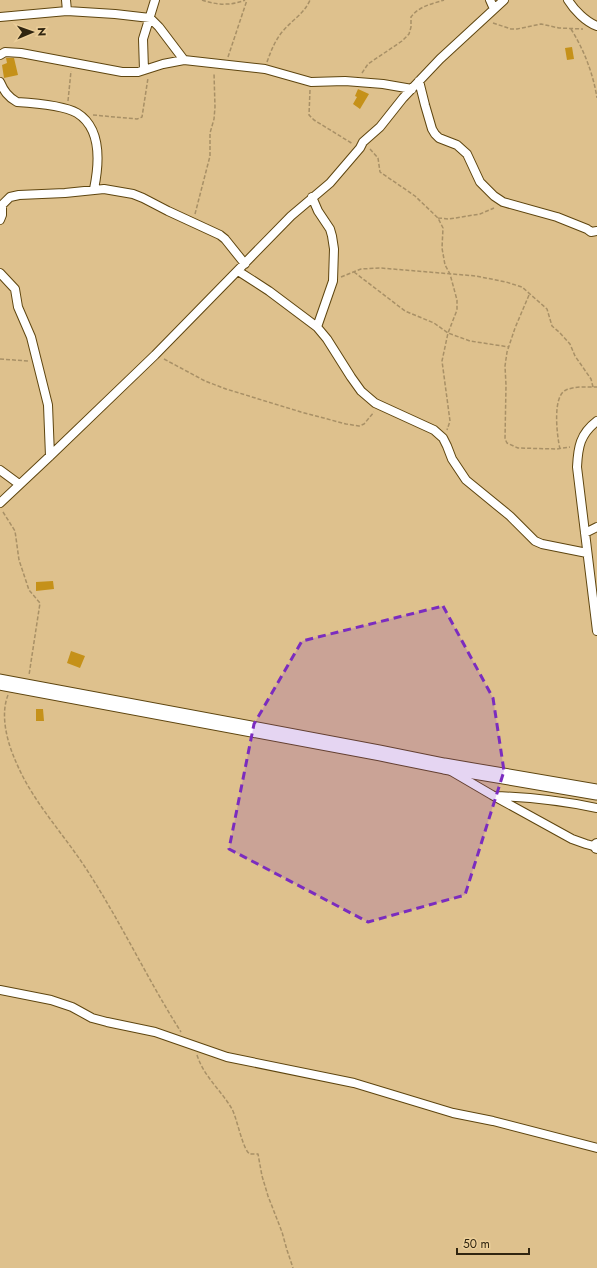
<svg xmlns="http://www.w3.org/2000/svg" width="597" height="1268" viewBox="0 0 597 1268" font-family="Jost,sans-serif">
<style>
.building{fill:#c59119}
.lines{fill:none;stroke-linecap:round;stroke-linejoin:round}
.street-casing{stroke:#5e450f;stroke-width:10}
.secondary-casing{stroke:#5e450f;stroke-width:14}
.highway-casing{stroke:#5e450f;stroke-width:17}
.path{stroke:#a89066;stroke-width:1.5;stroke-dasharray:4 2;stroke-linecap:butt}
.street{stroke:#fff;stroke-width:8}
.secondary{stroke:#fff;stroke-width:12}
.highway{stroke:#fff;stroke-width:15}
.marked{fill:#7b2cbf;fill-opacity:0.2;stroke:#7b2cbf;stroke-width:3;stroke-dasharray:8 5;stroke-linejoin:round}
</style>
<rect width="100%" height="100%" fill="#dec18d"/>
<path class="building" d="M572 47 574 59 567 60 565 48Z
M6 58H14L18 75 4 78 2 65 7 63Z
M358 89 369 94 360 109 353 104 357 97 355 96Z
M53 581 54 589 36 591V582Z
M71 651 85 656 80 668 67 663Z
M36 709H43L44 721H36Z"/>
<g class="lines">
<defs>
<path id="street" d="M66 0 67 11
M490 0 494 9
M568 0C574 10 586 22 597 26
M0 17 67 11 115 14 150 18 159 27 184 60
M0 55 5 52 21 53 122 72H138L163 64 184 60 265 69 311 82 345 81 383 84 412 89
M144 70 143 39 155 0
M419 81 425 105 432 129 435 134 439 138 457 145 467 154 480 182 494 196 503 202 557 217 587 229 591 232 597 231
M0 82C4 91 8 97 17 102 33 103 65 106 77 113 103 129 99 165 94 189
M312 197 318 211 330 229 332 236 334 249 333 281 317 327
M0 220 2 215V205L10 197 19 195 65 193 104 189 133 194 143 198 168 211 220 235 225 239 245 264
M238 271 269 291 317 327 327 339 351 377 361 391 375 403 434 430 443 438 447 446 452 459 466 480 510 516 535 541 542 544 587 553
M0 273 15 289 18 307 31 337 48 405 50 456
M597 421C580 434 578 447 577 467L597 631
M0 470 19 484
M0 503 50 456 155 355 291 216 330 183 360 148 363 142 380 127 403 98 440 59 504 0
M585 533 597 527
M451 771 492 795 572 839 586 844 597 847
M494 796C529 797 563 801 597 808
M0 990 51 1000 72 1007 92 1018 107 1022 155 1032 227 1057 354 1083 453 1113 493 1121 597 1148"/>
<path id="secondary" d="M597 845V847"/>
<path id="highway" d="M0 682 380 753 444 766 597 792"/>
</defs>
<use href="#street" class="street-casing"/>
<use href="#secondary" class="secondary-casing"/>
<use href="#highway" class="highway-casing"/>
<path class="path" d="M202 0C216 5 231 6 245 0
M493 23 511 29H517L541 24 559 28 583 29
M571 29C584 50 593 73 597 98
M228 57 247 0
M267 62C271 51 275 40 283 31 292 20 304 14 310 0
M362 73 368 64 402 41 409 34 411 27V17C419 6 432 4 444 0
M310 90 309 115 314 120 353 144
M68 101 71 71
M93 115 137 119 142 117 148 78
M370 149 378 158 380 172 415 196 438 218 443 228 442 248 445 265 450 274 457 300V310L448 333 442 361 450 421 447 430
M195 214 210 156V133L214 119 215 107 214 73
M438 218 449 219 480 214 494 208
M354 272 405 311 434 323 448 333 470 341 509 347
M341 277 361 269 380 268 476 276 506 282 522 287 547 309 552 326 559 332 570 344 575 356 591 379 593 387
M529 295 515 328 507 352 505 366 506 385 505 439 507 443 518 448 557 449 570 447
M0 359 28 361
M164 359 205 381 226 389 301 412 346 424 359 426 364 424 374 412
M560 449C557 436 552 396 566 390 575 386 588 387 597 387
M3 512 15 531 19 560 29 590 40 603 29 675
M8 695C0 715 7 742 16 762 32 800 60 830 83 864 119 918 146 977 181 1032
M197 1055C204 1077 221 1090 232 1109 237 1118 243 1151 250 1154H258L262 1176 268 1196 282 1232 287 1250 293 1268"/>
<use href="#street" class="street"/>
<use href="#secondary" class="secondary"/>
<use href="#highway" class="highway"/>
</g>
<path class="marked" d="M443 606 493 698 504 771 465 895 368 922 229 849 254 724 302 641Z"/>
<g transform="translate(32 32) rotate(88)" stroke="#ebce99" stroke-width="3" paint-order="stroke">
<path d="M0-3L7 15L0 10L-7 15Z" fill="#302510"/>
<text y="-6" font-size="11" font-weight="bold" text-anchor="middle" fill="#302510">N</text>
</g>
<path d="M457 1248v6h72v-6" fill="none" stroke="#302510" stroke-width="2"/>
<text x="463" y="1248" font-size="12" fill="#302510" stroke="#ebce99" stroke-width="3" paint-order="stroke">50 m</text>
</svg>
